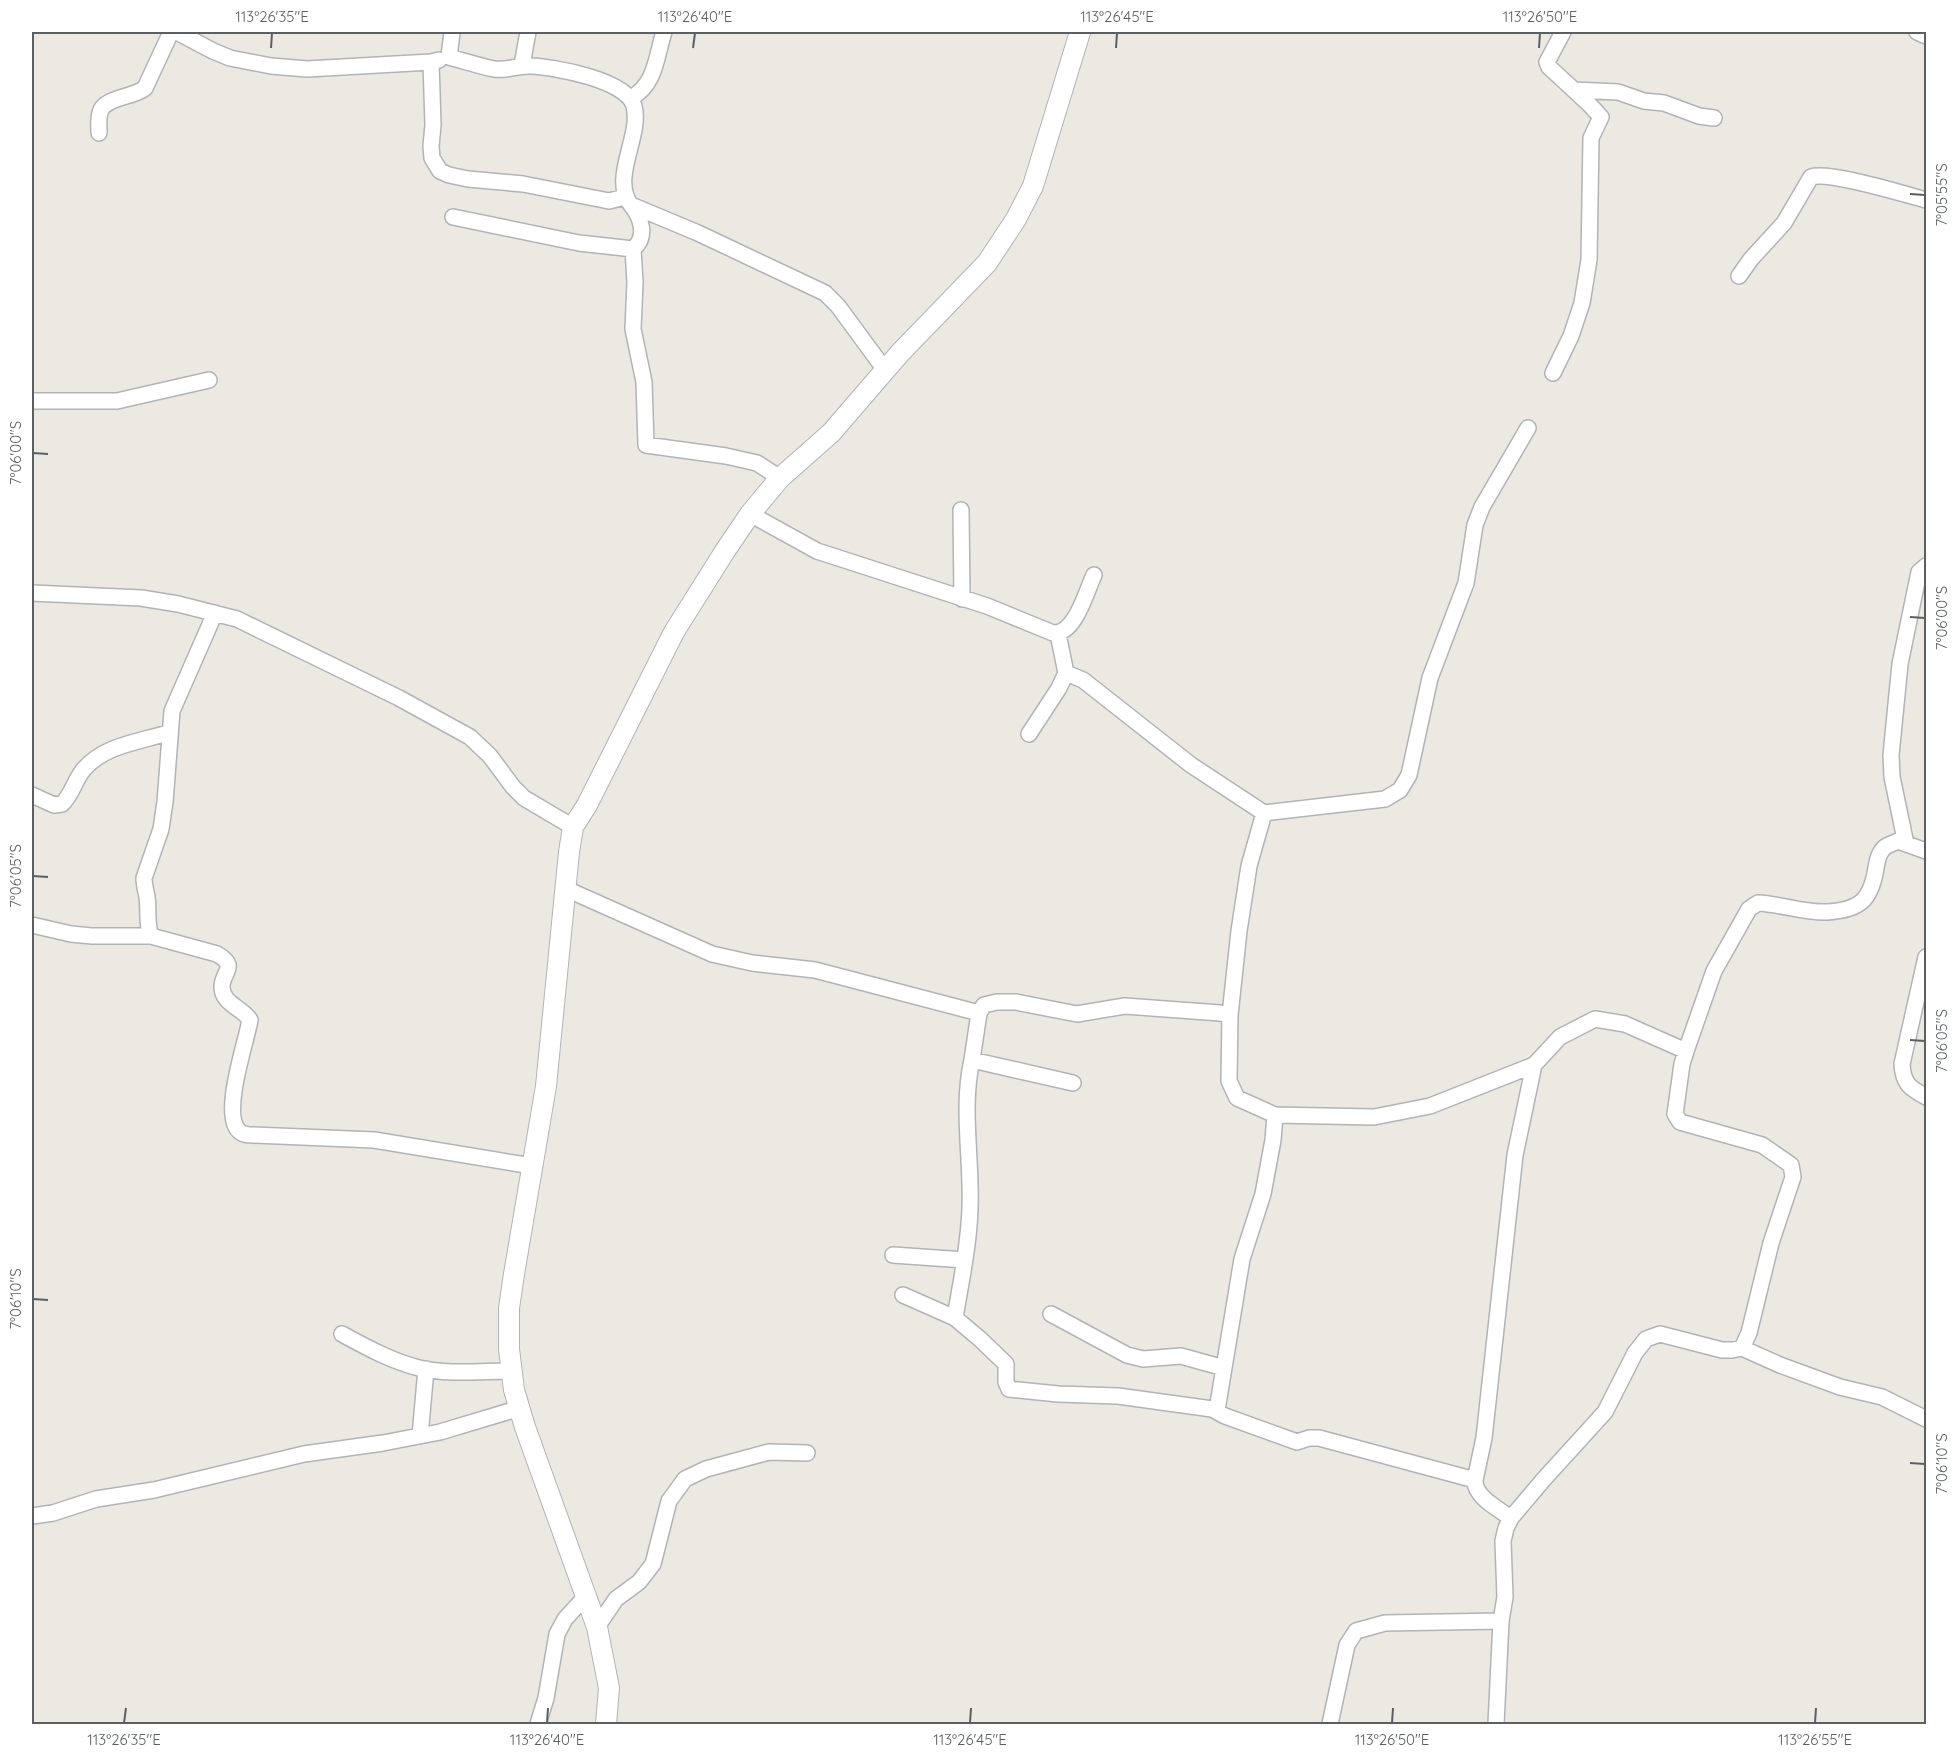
<svg xmlns="http://www.w3.org/2000/svg" width="1958" height="1756" viewBox="0 0 1958 1756" font-family="Quicksand,sans-serif">
<style>
.lines{fill:none;stroke-linecap:round;stroke-linejoin:round}
.minor-casing{stroke:#b0b4b7;stroke-width:18}
.tertiary-casing{stroke:#b0b4b7;stroke-width:22}
.minor{stroke:#fff;stroke-width:15}
.tertiary{stroke:#fff;stroke-width:20}
.ticks{fill:none;stroke:#5b5f62;stroke-width:2}
.neatline{fill:none;stroke:#5b5f62;stroke-width:2}
.ticks-label{font-size:15px;text-anchor:middle;fill:#5b5f62}
</style>
<rect width="100%" height="100%" fill="#ece9e3"/>
<g class="lines">
<defs>
<path id="minor" d="M177 32 213 51 230 58 271 66 307 69 431 62 439 60
M452 32 449 57C464 61 479 66 494 69 507 71 518 65 531 66 555 67 627 80 634 106 642 136 610 178 631 205L698 233 825 293 838 306 885 370
M1917 32 1926 36
M431 62 433 125 431 146 432 158 440 171 449 175 468 179 523 184 609 201 625 197
M522 65 528 32
M1574 90 1618 92 1644 101 1664 103 1699 116 1714 118
M631 98C656 84 656 57 664 32
M99 133C99 127 98 119 100 113 103 97 133 98 145 88L171 32
M453 217 579 243 633 249C648 237 641 217 631 205
M633 249 635 282 633 329 644 382 646 445 726 456 757 463 780 478
M1739 276 1751 259 1784 223 1811 177C1829 171 1904 194 1926 200
M1553 373 1571 336 1582 303 1589 260 1591 138 1601 117 1589 104 1549 67 1547 62 1563 32
M32 401H117L209 380
M961 510 962 599
M750 514 817 551 987 606 1053 633C1075 635 1086 592 1094 575
M32 593 141 598 178 604 237 619 399 698 470 737 490 756 513 787 524 798 573 827
M215 613 172 711 165 802 161 829 144 878C144 885 146 891 147 897 149 910 146 924 151 936L217 954C239 967 222 971 222 987 222 1004 243 1008 250 1020 246 1043 221 1114 239 1131 243 1135 248 1135 253 1135L374 1140 532 1166
M1066 673 1083 680 1191 765 1264 813
M1029 734 1059 688 1066 673 1058 634
M32 795 54 805 62 804C72 795 75 779 84 769 106 744 141 742 170 732
M1906 844 1892 777 1891 755 1900 664 1919 572 1926 566
M564 888 712 954 752 963 815 970 979 1013
M32 925 71 934 92 936H151
M1926 957 1902 1064C1903 1084 1910 1088 1926 1097
M1230 1015 1239 931 1249 866 1264 813 1385 799 1400 790 1409 775 1430 678 1466 583 1475 525 1482 507 1528 428
M972 1060 979 1013 984 1005 997 1002H1016L1077 1014 1125 1006 1220 1013 1230 1015 1229 1081 1237 1098 1275 1115 1374 1117 1430 1106 1534 1065 1560 1037 1595 1019 1625 1024 1686 1051
M893 1255 965 1260
M903 1295 955 1318 980 1339 1006 1364V1382L1009 1389 1058 1394 1118 1396 1212 1409 1225 1416 1297 1442 1309 1438H1319L1475 1480
M1051 1314 1127 1355 1143 1359 1181 1356 1224 1368
M955 1318C961 1281 969 1245 970 1208 972 1159 961 1108 972 1060L1073 1083
M342 1334C366 1347 391 1361 419 1368 448 1375 482 1371 512 1371
M1742 1348 1749 1333 1771 1243 1793 1177 1791 1165 1762 1145 1680 1122 1675 1114 1682 1064 1686 1051 1714 971 1749 909 1758 903C1781 904 1804 913 1827 912 1860 910 1871 900 1876 868 1877 860 1879 852 1885 847 1888 845 1894 843 1898 841L1926 851
M1217 1410 1242 1259 1263 1194 1273 1140 1275 1115
M420 1436 426 1369
M32 1516 53 1513 96 1499 154 1490 304 1454 383 1443 440 1432 520 1408
M1511 1518C1499 1509 1474 1497 1475 1480L1484 1438 1515 1155 1534 1065
M597 1627 616 1599 639 1582 653 1564 669 1501 685 1479 706 1469 769 1452 807 1453
M538 1724 546 1698 557 1634 565 1619 587 1595
M1330 1724 1347 1645 1356 1631 1385 1623 1501 1621 1505 1597 1503 1541 1506 1528 1511 1518 1544 1479 1605 1412 1635 1353 1646 1339 1660 1334 1722 1350H1732L1742 1348 1780 1365 1840 1387 1882 1397 1926 1419
M1496 1724 1501 1621"/>
<path id="tertiary" d="M606 1724 609 1688 597 1627 525 1427 514 1390 509 1349V1308L514 1274 546 1086 569 852 573 827 587 805 674 632 725 551 750 514 780 478 831 433 900 353 987 263 1016 219 1033 186 1080 32"/>
</defs>
<use href="#minor" class="minor-casing"/>
<use href="#tertiary" class="tertiary-casing"/>
<use href="#minor" class="minor"/>
<use href="#tertiary" class="tertiary"/>
</g>
<path class="ticks" d="M271 48 272 33M693 48 695 33M1116 48 1117 33M1539 48 1540 33M1910 194 1925 195M33 453 48 454M1910 617 1925 618M33 876 48 877M1910 1040 1925 1041M33 1299 48 1300M1910 1463 1925 1464M124 1723 126 1708M547 1723 548 1708M970 1723 971 1708M1392 1723 1393 1708M1815 1723 1816 1708"/>
<rect width="1958" height="1756" fill="none" stroke="#ffffff" stroke-width="66"/>
<rect x="33" y="33" width="1892" height="1690" class="neatline"/>
<g class="ticks-label">
<text x="272" y="22">113°26'35"E</text>
<text x="695" y="22">113°26'40"E</text>
<text x="1117" y="22">113°26'45"E</text>
<text x="1540" y="22">113°26'50"E</text>
<text transform="translate(1942 195) rotate(-90)" y="5">7°05'55"S</text>
<text transform="translate(16 453) rotate(-90)" y="5">7°06'00"S</text>
<text transform="translate(1942 618) rotate(-90)" y="5">7°06'00"S</text>
<text transform="translate(16 876) rotate(-90)" y="5">7°06'05"S</text>
<text transform="translate(1942 1041) rotate(-90)" y="5">7°06'05"S</text>
<text transform="translate(16 1299) rotate(-90)" y="5">7°06'10"S</text>
<text transform="translate(1942 1464) rotate(-90)" y="5">7°06'10"S</text>
<text x="124" y="1745">113°26'35"E</text>
<text x="547" y="1745">113°26'40"E</text>
<text x="970" y="1745">113°26'45"E</text>
<text x="1392" y="1745">113°26'50"E</text>
<text x="1815" y="1745">113°26'55"E</text>
</g>
</svg>
